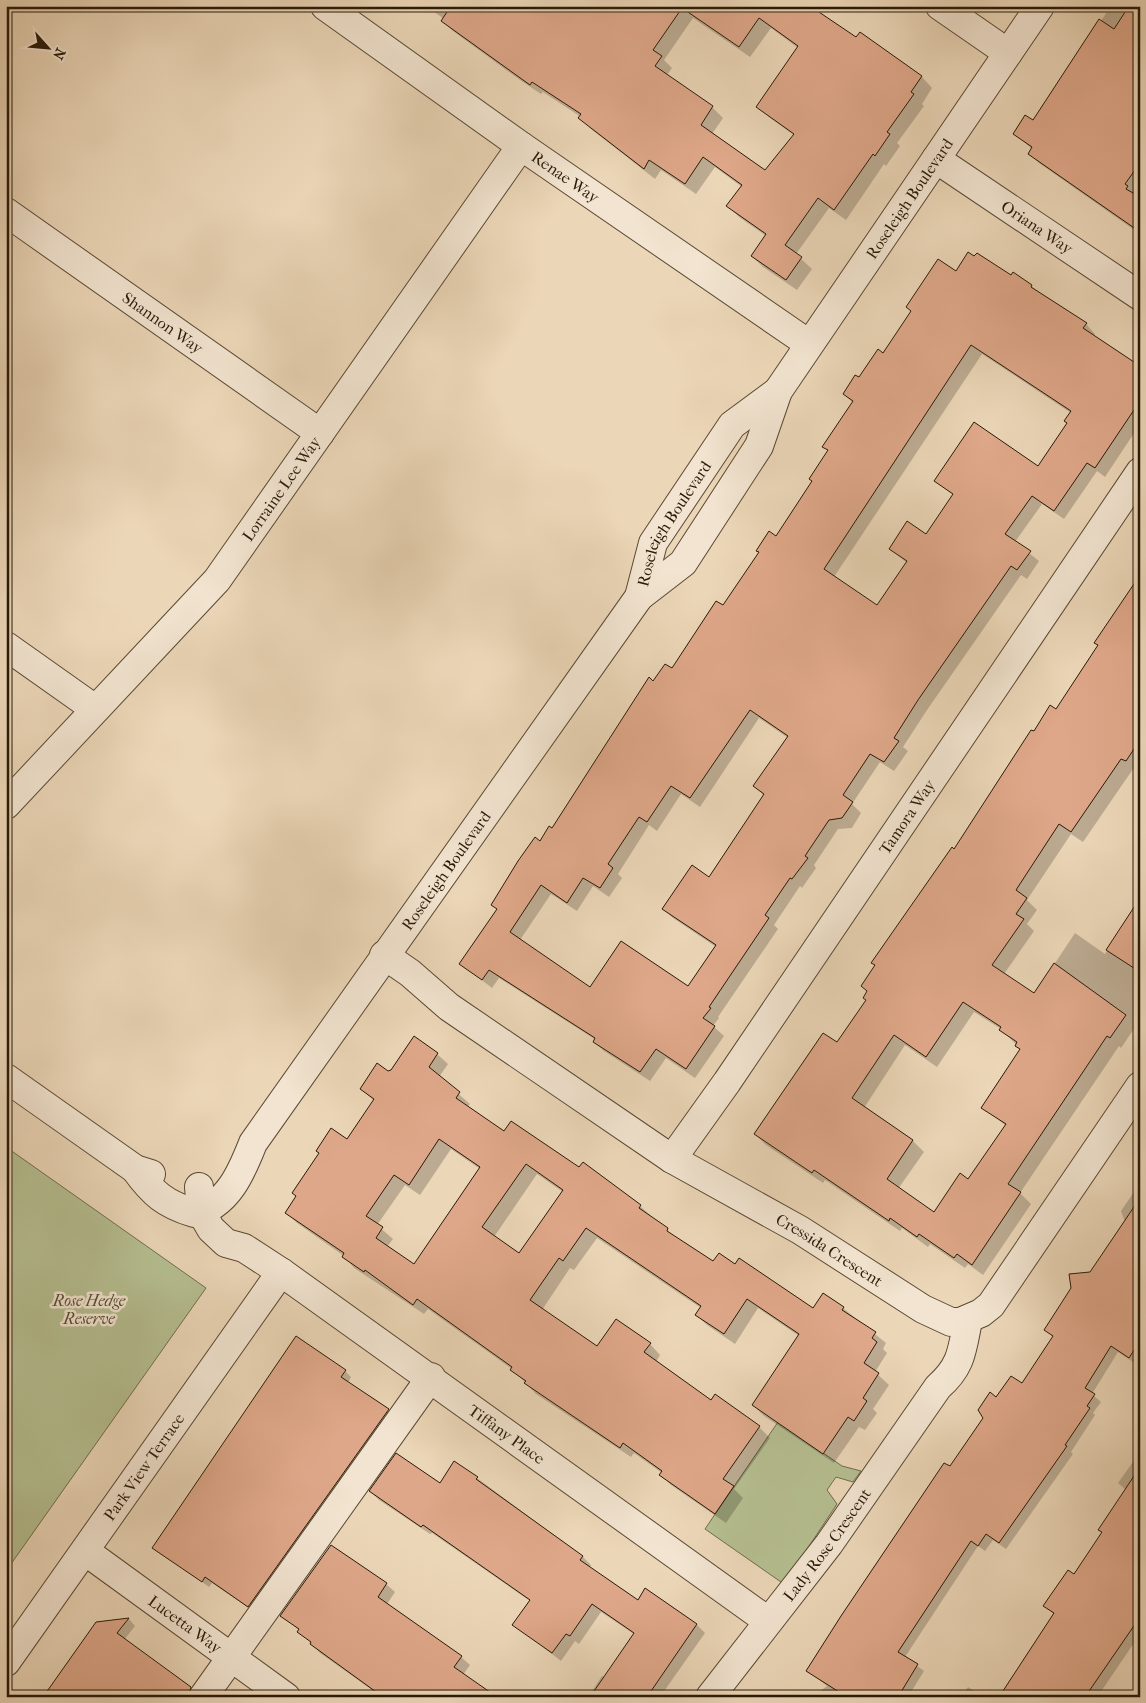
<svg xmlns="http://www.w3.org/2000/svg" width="1146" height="1703" viewBox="0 0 1146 1703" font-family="'IM FELL French Canon',serif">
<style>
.green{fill:#b5be90;stroke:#6f6c4c}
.shadow{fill:#0003;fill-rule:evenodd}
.building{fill:#dea789;stroke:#291a08;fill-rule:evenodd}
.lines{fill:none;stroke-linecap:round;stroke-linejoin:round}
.minor-casing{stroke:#5a4934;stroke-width:30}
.minor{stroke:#f2e4d0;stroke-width:28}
.labels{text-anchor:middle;stroke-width:5;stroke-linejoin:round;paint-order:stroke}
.street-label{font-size:16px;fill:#291a08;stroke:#f2e4d0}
.park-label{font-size:16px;font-style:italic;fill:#534b31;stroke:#f2e4d0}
</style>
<rect width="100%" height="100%" fill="#ebd6b7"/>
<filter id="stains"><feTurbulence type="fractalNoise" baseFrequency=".004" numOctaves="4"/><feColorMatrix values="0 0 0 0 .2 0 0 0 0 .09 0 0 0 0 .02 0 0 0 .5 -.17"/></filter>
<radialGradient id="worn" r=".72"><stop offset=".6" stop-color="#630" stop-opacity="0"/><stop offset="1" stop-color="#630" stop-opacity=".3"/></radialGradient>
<path class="green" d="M6 1147 206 1288 6 1571Z
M778 1422 842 1466 861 1471 853 1482 836 1477 827 1490 837 1504 792 1572 781 1582 705 1529Z"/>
<path class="shadow" d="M426 6H809L856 39 860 33 922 77 932 88 922 104 924 106 897 143 900 146 886 166 884 164 846 220 829 208 796 254 812 269 797 290 763 267 752 256 766 236 739 217 728 206 742 187 715 167 696 194 661 170 655 179 591 129 580 118 581 117 543 92 541 94 520 80 453 31 442 21 444 19ZM693 18 750 57 771 28 798 48 758 106 769 117 795 136 766 172 712 134 723 118 712 107 667 75 672 68 664 60Z
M1111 6H1140V234L1039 163 1029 153 1032 149 1015 134 1033 122Z
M956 273 1011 277 1013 274 1086 324 1095 334 1093 337 1140 369V424L1105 477 1097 471 1064 519 1042 504 1015 542 1039 561 1027 579 1021 575 927 710 903 747 908 751 894 771 880 762 852 804 861 813 852 828 838 829 814 865 816 868 802 888 800 886 774 925 778 929 718 1017 719 1018 713 1026 724 1036 695 1078 666 1058 650 1081 604 1051 594 1042 596 1040 499 978 492 988 461 964 498 910 493 905 552 829 654 682 672 670 777 538 813 482 828 451 824 446 853 403 844 394ZM982 354 1071 413 1068 423 1039 468 936 481 954 496 927 536 890 549 907 563 877 607 834 577ZM759 718 788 738 755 786 764 796 709 879 663 909 673 918 716 947 688 988 591 989 520 940 551 894 577 911 593 886 609 897 622 878 618 874 649 825 657 831 681 794 700 807Z
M1140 580V767L1137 771 1133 769 1083 842 1071 834 1027 900 1037 910 1027 924 1034 931 1004 974 1034 995 1075 933 1105 954 1140 900V1020L1121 1048 1119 1046 1020 1193 1031 1204 983 1275 968 1264 965 1268 930 1244 928 1247 902 1228 900 1231 825 1180 823 1183 766 1145 755 1134 837 1044 867 1001 955 851 1034 733 1056 710 1099 646 1096 643ZM974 1012 1001 1029 1021 1050 983 1107 1006 1126 968 1181 934 1213 898 1189 924 1152 913 1141 864 1108 905 1045 937 1067Z
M437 1054 448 1064 439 1077 470 1104 467 1107 505 1133 579 1169 640 1206 677 1239 714 1263 736 1266 813 1310 843 1308 886 1343 883 1349 887 1353 875 1372 889 1385 873 1409 877 1413 865 1430 859 1427 834 1463 764 1416 753 1405 799 1336 758 1308 735 1344 707 1325 696 1315 701 1308 597 1238 574 1270 570 1268 542 1310 598 1348 650 1344 660 1355 656 1362 711 1402 715 1396 759 1427 770 1438 734 1489 743 1498 726 1523 671 1485 661 1475 662 1473 634 1453 631 1457 536 1394 512 1369 428 1309 424 1314 354 1268 344 1256 297 1223 286 1212 347 1141 374 1101 361 1088 388 1072ZM451 1149 480 1169 414 1266 387 1247 393 1239 377 1225 405 1185 420 1195ZM537 1174 563 1192 519 1255 494 1237Z
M1140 1183V1358L1136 1364 1118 1352 1092 1394 1101 1402 1093 1413 1095 1415 1071 1452 1073 1454 1006 1549 993 1540 985 1551 978 1546 905 1657 924 1671 908 1697H813L827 1686 808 1671 997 1399 1022 1385 1054 1338 1045 1330 1090 1273 1125 1222 1121 1211Z
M345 1371 351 1377 348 1383 394 1417 255 1612 212 1583 209 1587 154 1547Z
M1140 1452V1634L1100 1693 1101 1697H1000L1055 1615 1045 1606 1074 1575 1103 1533 1126 1490 1118 1483Z
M477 1478 582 1556 591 1565 589 1568 638 1601 646 1590 697 1625 705 1633 660 1697H588L602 1676 605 1677 634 1634 601 1612 579 1644 575 1641 561 1661 514 1625 530 1601 432 1533 430 1534 379 1500 370 1491 440 1485Z
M386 1584 395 1592 387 1604 461 1657 470 1665 463 1675 495 1697H382L320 1653 300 1631 282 1616Z
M129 1619 135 1626 124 1640 191 1687 198 1694 197 1697H44L96 1623Z
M968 1687 983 1697H961Z"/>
<path class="building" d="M451 6H810L856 37 860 32 922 76 911 92 914 94 887 132 890 134 875 156 873 154 834 210 818 198 785 245 802 257 786 280 751 256 766 234 726 206 742 185 703 157 685 184 649 160 644 169 578 118 581 114 532 82 530 85 441 21ZM682 8 739 47 759 18 798 46 756 107 794 134 765 170 701 125 713 106 655 66 662 56 653 50Z
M1129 6H1140V163L1125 184 1128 186 1126 189 1140 197V232L1028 154 1032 147 1013 134 1025 115 1033 120 1099 19 1114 29Z
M968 252 974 256 977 253 1011 275 1013 272 1032 285 1031 287 1087 323 1083 328 1140 366V401L1095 468 1087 463 1054 511 1032 496 1005 534 1031 551 1017 570 1011 566 918 700 894 738 899 741 884 762 870 754 843 795 853 802 842 818 829 820 805 856 808 858 792 879 790 878 765 915 769 918 709 1007 711 1008 703 1018 715 1026 686 1069 656 1049 640 1072 593 1042 595 1038 489 970 482 980 459 964 497 909 491 905 518 861 535 837 540 841 549 826 552 828 649 677 653 681 665 664 672 668 716 601 723 605 759 552 756 551 769 531 776 536 812 481 809 479 828 450 822 447 853 401 843 394 855 375 859 377 878 349 883 353 911 311 906 307 938 259 956 271ZM971 345 1071 411 1064 421 1067 423 1038 466 974 422 934 481 953 494 926 534 907 521 889 549 907 561 877 605 824 569ZM750 710 788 736 753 786 764 794 709 877 692 865 662 909 716 945 688 986 621 941 590 987 510 932 541 885 567 903 583 878 600 888 613 868 608 864 639 817 647 822 671 786 690 798Z
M1140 575V740L1126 761 1121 759 1071 832 1059 824 1016 890 1027 898 1016 914 1024 919 992 965 1034 993 1054 963 1126 1015 1110 1038 1107 1036 1008 1184 1021 1192 972 1265 957 1254 954 1258 919 1234 917 1237 890 1218 889 1221 814 1170 812 1173 754 1134 823 1033 837 1042 866 1000 863 998 867 991 861 986 875 965 871 963 952 847 954 849 1031 730 1034 731 1050 705 1056 709 1098 645 1094 643ZM963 1002 1001 1027 999 1030 1017 1042 1015 1046 1020 1049 981 1108 1006 1124 968 1179 960 1173 934 1212 887 1179 913 1140 852 1098 894 1035 926 1057Z
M1140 898V972L1106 950Z
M414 1036 438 1053 429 1067 460 1092 456 1098 504 1131 511 1121 579 1167 583 1162 641 1205 639 1208 668 1228 667 1231 713 1261 719 1253 735 1264 739 1258 813 1308 823 1293 844 1307 842 1310 876 1332 872 1338 877 1342 864 1363 879 1373 863 1398 867 1401 854 1421 848 1417 823 1454 752 1405 799 1334 747 1299 724 1334 695 1315 701 1306 586 1228 563 1261 559 1258 530 1300 597 1346 616 1319 651 1343 644 1352 711 1400 715 1394 760 1426 723 1479 734 1486 715 1514 659 1475 662 1471 623 1443 620 1448 524 1383 526 1381 510 1370 512 1367 417 1299 413 1305 365 1270 364 1272 342 1257 344 1253 285 1213 296 1196 292 1193 319 1153 316 1151 331 1128 347 1139 374 1099 360 1089 377 1063 388 1071 391 1070ZM439 1139 480 1167 414 1264 376 1238 383 1227 366 1216 394 1175 409 1185ZM526 1164 563 1190 519 1253 482 1227Z
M1140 1198V1341L1129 1358 1111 1346 1085 1388 1095 1394 1087 1406 1090 1408 1065 1445 1067 1446 999 1543 986 1534 978 1546 971 1541 898 1652 918 1664 898 1697H847L806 1671 841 1616 944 1463 950 1466 983 1418 978 1410 990 1392 996 1397 1011 1376 1022 1383 1053 1336 1044 1330 1071 1288 1069 1274 1090 1272Z
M296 1336 346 1370 341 1377 389 1409 248 1607 205 1577 202 1582 152 1548Z
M396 1453 440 1483 454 1461 478 1477 476 1479 583 1556 580 1560 638 1600 645 1588 697 1624 647 1697H590L634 1633 592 1604 570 1636 566 1634 552 1653 512 1625 530 1600 423 1525 421 1527 369 1491Z
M1140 1467V1617L1085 1697H999L1054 1613 1043 1606 1068 1570 1074 1574 1102 1532 1098 1530Z
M331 1545 387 1583 378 1597 462 1656 454 1667 497 1697H383L310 1644 311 1642 297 1632 299 1629 280 1616Z
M129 1618 117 1633 191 1687 188 1697H43L96 1622Z"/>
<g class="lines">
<defs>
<g id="minor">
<path id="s1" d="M325 6 521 146 809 344"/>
<path d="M940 6 1008 53"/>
<path id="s2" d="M936 159 1140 296"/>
<path id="s3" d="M6 212 320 433"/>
<path id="s4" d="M639 597 653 543 732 425 778 391"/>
<path d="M6 646 95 709"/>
<path id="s5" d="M6 805 217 580 521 146"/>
<path id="s6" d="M384 955 410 973 449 1007 672 1159 800 1230 923 1309 951 1322H960L981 1313 991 1305 1140 1086"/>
<path d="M6 1078 135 1169 151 1174"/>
<path id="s7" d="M672 1159 727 1082 1140 472"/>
<path id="s8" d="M135 1169C153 1194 165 1204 194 1213 228 1206 242 1171 253 1143L639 597 683 563 759 446 778 391 1040 6"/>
<path id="s9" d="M199 1187 201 1212 211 1229 226 1243 244 1248 281 1272 768 1621"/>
<path id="s10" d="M85 1551 286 1697"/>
<path id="s11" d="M6 1662 281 1272"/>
<path d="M203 1697 431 1377"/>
<path id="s12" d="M710 1697 829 1544 938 1387C962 1366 962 1350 968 1320"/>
</g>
</defs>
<use href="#minor" class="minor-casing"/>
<use href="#minor" class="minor"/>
</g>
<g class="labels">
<g class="street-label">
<text dy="6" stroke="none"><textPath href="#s1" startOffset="295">Renae Way</textPath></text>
<text dy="6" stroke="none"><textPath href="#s8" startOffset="1326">Roseleigh Boulevard</textPath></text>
<text dy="6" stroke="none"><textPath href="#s2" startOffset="122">Oriana Way</textPath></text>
<text dy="6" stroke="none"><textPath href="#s3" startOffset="192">Shannon Way</textPath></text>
<text dy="6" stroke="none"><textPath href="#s5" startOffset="420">Lorraine Lee Way</textPath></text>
<text dy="6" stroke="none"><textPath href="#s4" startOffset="82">Roseleigh Boulevard</textPath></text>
<text dy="6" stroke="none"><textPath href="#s7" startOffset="415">Tamora Way</textPath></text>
<text dy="6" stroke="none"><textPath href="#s8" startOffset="505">Roseleigh Boulevard</textPath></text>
<text dy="6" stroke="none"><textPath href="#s6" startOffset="535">Cressida Crescent</textPath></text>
<text dy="6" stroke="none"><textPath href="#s9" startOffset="406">Tiffany Place</textPath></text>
<text dy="6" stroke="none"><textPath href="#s11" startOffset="239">Park View Terrace</textPath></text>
<text dy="6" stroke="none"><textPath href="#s12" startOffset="192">Lady Rose Crescent</textPath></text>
<text dy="6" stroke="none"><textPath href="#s10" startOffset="124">Lucetta Way</textPath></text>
</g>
<g class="park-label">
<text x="89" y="1306">Rose Hedge<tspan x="89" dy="18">Reserve</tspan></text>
</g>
</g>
<rect width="1146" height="1703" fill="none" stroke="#ebd6b7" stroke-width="25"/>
<rect x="8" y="8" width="1131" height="1688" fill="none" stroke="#291a08" stroke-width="2.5"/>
<rect x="12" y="12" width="1121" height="1678" fill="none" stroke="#291a08"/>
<g transform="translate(48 48) rotate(117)" stroke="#f2e4d0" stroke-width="4" paint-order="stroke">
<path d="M0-4L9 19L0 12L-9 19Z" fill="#291a08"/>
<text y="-8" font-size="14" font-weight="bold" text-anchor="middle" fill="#291a08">N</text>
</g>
<rect width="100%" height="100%" filter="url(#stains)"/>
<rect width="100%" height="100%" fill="url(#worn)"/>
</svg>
